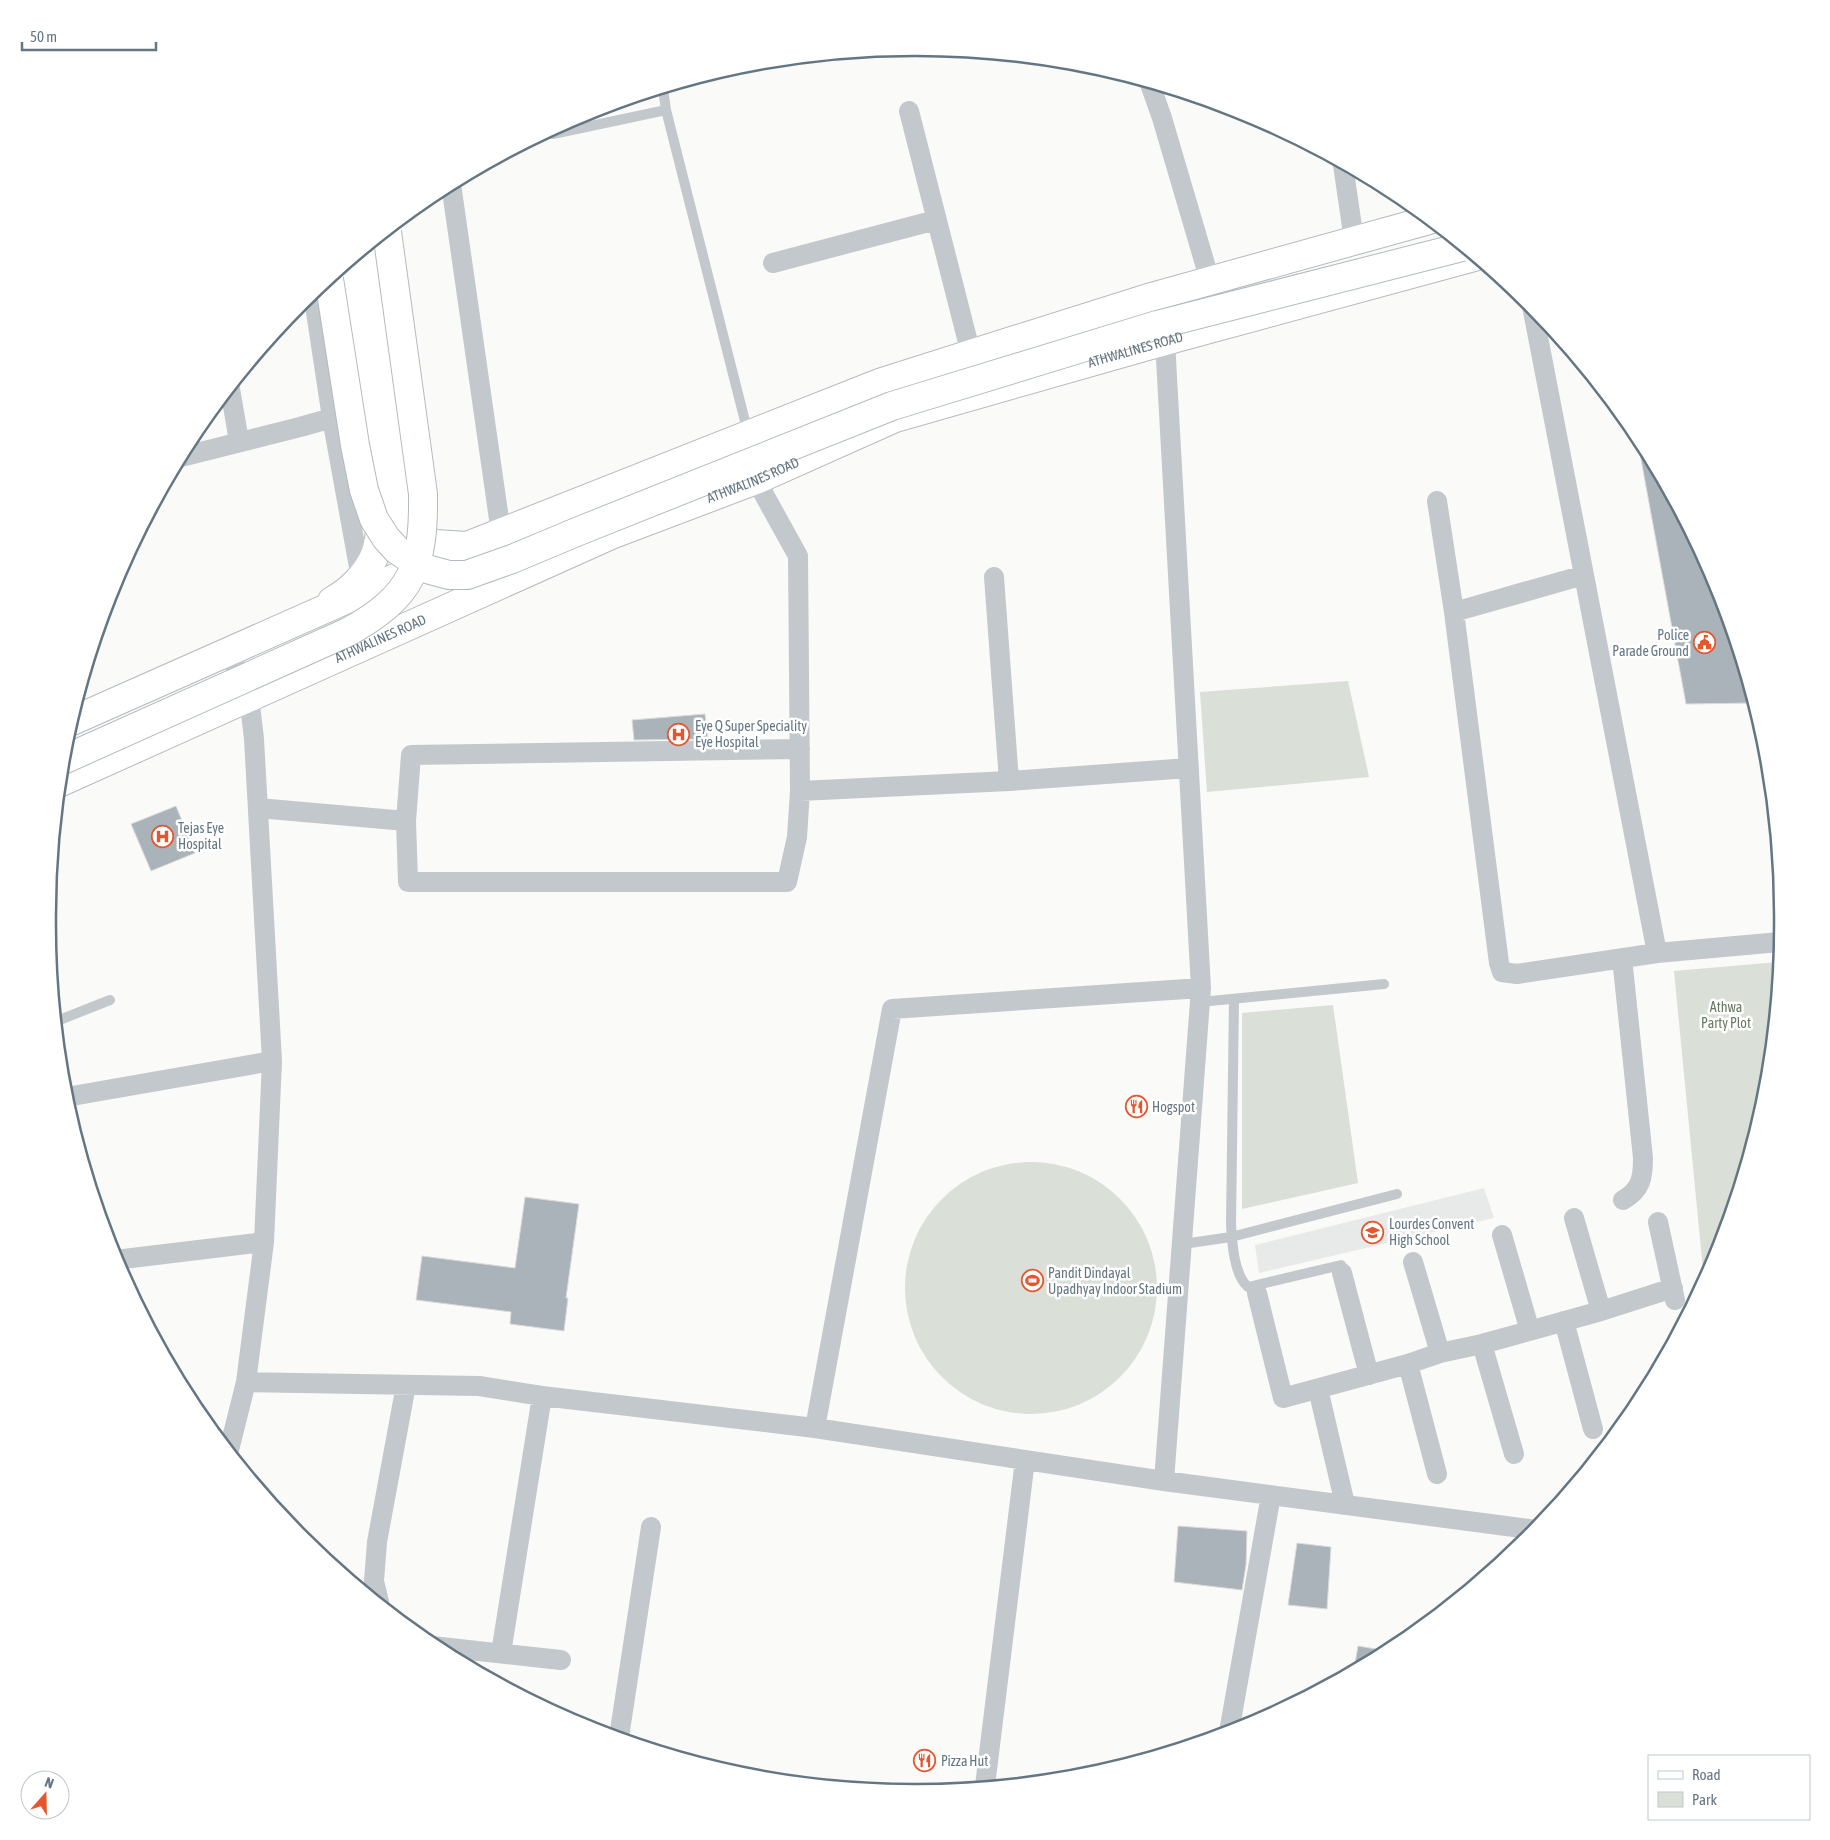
<svg xmlns="http://www.w3.org/2000/svg" width="1830" height="1840" viewBox="0 0 1830 1840" font-family="'Asap Condensed',sans-serif">
<style>
.built{fill:#e8e9e9}
.green{fill:#dadfd7}
.building{fill:#aab3b9;stroke:#dcdcda}
.lines{fill:none;stroke-linecap:round;stroke-linejoin:round}
.secondary-casing{stroke:#b3babf;stroke-width:30}
.primary-casing{stroke:#b5babe;stroke-width:30}
.lane{stroke:#c3c8cc;stroke-width:10}
.street{stroke:#c3c8cc;stroke-width:20}
.secondary{stroke:#fff;stroke-width:28}
.primary{stroke:#fff;stroke-width:28}
.secondary-bridge-casing{stroke:#b3babf;stroke-width:30;stroke-linecap:butt}
.secondary-bridge{stroke:#fff;stroke-width:28}
.labels{text-anchor:middle;stroke-width:5;stroke-linejoin:round;paint-order:stroke}
.street-label{font-size:14px;fill:#657683;stroke:#fff}
.poi-label{font-size:14px;fill:#657683;stroke:#fff;text-anchor:start}
.park-label{font-size:14px;fill:#687a64;stroke:#fff}
.rim{fill:none;stroke:#657683;stroke-width:2.5}
</style>
<rect width="100%" height="100%" fill="#fafaf8"/>
<path class="built" d="M1484 1188 1494 1218 1259 1273 1255 1245Z"/>
<path class="green" d="M1348 681 1369 777 1207 792 1200 692Z
M1778 962 1766 1094 1717 1257 1704 1280 1674 971Z
M1333 1005 1358 1183 1242 1209V1013Z
M905 1288a126 126 0 1 1 252 0a126 126 0 1 1-252 0Z"/>
<path class="building" d="M1641 442 1716 583 1753 703 1686 704 1638 443Z
M705 714 708 739 634 740 632 720Z
M176 806 195 853 151 871 131 824Z
M525 1197 579 1204 566 1298H568L564 1331 510 1324 511 1312 416 1300 422 1256 515 1268Z
M1178 1526 1247 1531 1246 1565 1242 1590 1174 1582Z
M1297 1543 1331 1547 1327 1609 1288 1605Z
M1358 1646 1388 1651 1354 1669Z"/>
<g class="lines">
<defs>
<path id="secondary" d="M365 250 398 492 404 516 422 538 435 544 467 546
M332 601C350 591 366 575 375 555 378 547 379 537 381 528L344 266"/>
<g id="primary">
<path d="M72 721 467 546 882 382 1148 298 1429 220"/>
<path id="s1" d="M61 782 611 535 756 480 895 418 1165 341 1474 257"/>
</g>
</defs>
<use href="#secondary" class="secondary-casing"/>
<use href="#primary" class="primary-casing"/>
<path class="lane" d="M663 89 666 110 748 433
M547 133 553 134 666 110
M1234 999 1231 1224C1232 1243 1234 1275 1248 1287L1341 1265
M1200 1002 1384 984
M57 1021 110 1000
M1183 1244 1231 1237 1397 1194"/>
<path class="street" d="M1150 84 1162 118 1210 281
M909 111 971 354
M1343 165 1354 240
M451 184 501 533
M773 263 936 220
M313 292 332 418 361 578 364 585
M1164 294 1165 341 1201 988 1164 1481
M1532 306 1657 953
M230 389 239 441
M181 457 300 427 332 418
M1437 501 1454 612 1499 963 1502 972 1517 974 1657 953 1780 942
M994 577 1009 781
M1454 612 1584 575
M229 652 249 696 254 739 272 1061 264 1242 246 1382 479 1386 542 1396 815 1428 1164 1481 1536 1530
M800 791 1009 781 1189 768
M258 808 406 821 408 882H787L797 837 800 791 798 556 756 480
M406 821 411 755 800 749
M1622 958 1643 1158C1643 1178 1641 1190 1623 1200
M72 1096 272 1061
M1574 1218 1601 1311
M1658 1222 1675 1300
M1502 1235 1530 1331
M115 1260 264 1242
M1413 1262 1440 1353
M1342 1273 1369 1375
M1257 1293 1283 1398 1408 1364 1440 1353 1482 1344 1601 1311 1673 1288
M1564 1321 1593 1429
M1482 1344 1514 1454
M1408 1364 1437 1474
M1318 1389 1345 1504
M815 1428 892 1009 1201 988
M229 1450 246 1382
M379 1602 374 1581 377 1542 406 1385
M432 1646 561 1660
M501 1653 542 1396
M1229 1732 1271 1495
M619 1737 651 1527
M985 1786 1025 1460"/>
<use href="#secondary" class="secondary"/>
<use href="#primary" class="primary"/>
<defs>
<path id="secondary-bridge" d="M329 279 355 445 364 490 374 519 386 538 397 550 423 568 449 575H467L512 559 579 531 892 406 1157 325 1462 247
M63 760 348 632C413 596 424 566 423 494L387 232"/>
</defs>
<use href="#secondary-bridge" class="secondary-bridge-casing"/>
<use href="#secondary-bridge" class="secondary-bridge"/>
</g>
<defs>
<symbol id="civic-ring" viewBox="-11 -11 22 22"><circle r="9.5" fill="#fff" stroke="#e4572e" stroke-width="1.5"/><path d="M-.6-6.5H3V-4.5H.6V-3L4-1V1h2V6H-6V1h2V-1L-.6-3ZM-1.2 2.5V6h2.4V2.5Z" fill="#e4572e"/></symbol>
<symbol id="hospital-ring" viewBox="-11 -11 22 22"><circle r="9.5" fill="#fff" stroke="#e4572e" stroke-width="1.5"/><path d="M-5-5h3v3.5h4V-5h3V5h-3V1.5h-4V5h-3Z" fill="#e4572e"/></symbol>
<symbol id="restaurant-ring" viewBox="-11 -11 22 22"><circle r="9.5" fill="#fff" stroke="#e4572e" stroke-width="1.5"/><path d="M-5-6h1v4h1v-4h1v4h1v-4h1v5L-1.5 .5V6h-2V.5L-5-1ZM5-6V6H3V1.5H1.5Q1.5-4 5-6Z" fill="#e4572e"/></symbol>
<symbol id="school-ring" viewBox="-11 -11 22 22"><circle r="9.5" fill="#fff" stroke="#e4572e" stroke-width="1.5"/><path d="M0-5L7-2L0 1L-7-2ZM-4 1L0 2.5L4 1V4Q0 6-4 4Z" fill="#e4572e"/></symbol>
<symbol id="stadium-ring" viewBox="-11 -11 22 22"><circle r="9.5" fill="#fff" stroke="#e4572e" stroke-width="1.5"/><path d="M0-5a6.5 5 0 1 0 0 10a6.5 5 0 1 0 0-10ZM-3.5-1.8h7v3.6h-7Z" fill="#e4572e"/></symbol>
</defs>
<g fill-rule="evenodd">
<use href="#civic-ring" x="1692" y="630" width="25" height="25"/>
<use href="#hospital-ring" x="666" y="722" width="25" height="25"/>
<use href="#hospital-ring" x="150" y="824" width="25" height="25"/>
<use href="#restaurant-ring" x="1124" y="1094" width="25" height="25"/>
<use href="#school-ring" x="1360" y="1220" width="25" height="25"/>
<use href="#stadium-ring" x="1020" y="1268" width="25" height="25"/>
<use href="#restaurant-ring" x="912" y="1748" width="25" height="25"/>
</g>
<g class="labels">
<g class="street-label">
<text dy="5" stroke="none"><textPath href="#s1" startOffset="1160">ATHWALINES ROAD</textPath></text>
<text dy="5" stroke="none"><textPath href="#s1" startOffset="755">ATHWALINES ROAD</textPath></text>
<text dy="5" stroke="none"><textPath href="#s1" startOffset="350">ATHWALINES ROAD</textPath></text>
</g>
<g class="poi-label">
<text x="1689" y="640" text-anchor="end">Police<tspan x="1689" dy="16">Parade Ground</tspan></text>
<text x="695" y="731">Eye Q Super Speciality<tspan x="695" dy="16">Eye Hospital</tspan></text>
<text x="178" y="833">Tejas Eye<tspan x="178" dy="16">Hospital</tspan></text>
<text x="1152" y="1112">Hogspot</text>
<text x="1389" y="1229">Lourdes Convent<tspan x="1389" dy="16">High School</tspan></text>
<text x="1048" y="1278">Pandit Dindayal<tspan x="1048" dy="16">Upadhyay Indoor Stadium</tspan></text>
<text x="941" y="1766">Pizza Hut</text>
</g>
<g class="park-label">
<text x="1726" y="1012">Athwa<tspan x="1726" dy="16">Party Plot</tspan></text>
</g>
</g>
<path d="M0 0H1830V1840H0ZM915 56H915A859 859 0 0 1 1774 915V925A859 859 0 0 1 915 1784H915A859 859 0 0 1 56 925V915A859 859 0 0 1 915 56Z" fill="#fff" fill-rule="evenodd"/>
<path class="rim" d="M915 56H915A859 859 0 0 1 1774 915V925A859 859 0 0 1 915 1784H915A859 859 0 0 1 56 925V915A859 859 0 0 1 915 56Z"/>
<rect x="1648" y="1755" width="162" height="65" fill="#ffffff" stroke="#c1c8cd"/>
<rect x="1658" y="1771" width="25" height="8" fill="#ffffff" stroke="#c1c8cd"/>
<text x="1692" y="1780" font-size="15" fill="#657683">Road</text>
<rect x="1658" y="1792" width="25" height="15" fill="#dadfd7" stroke="#c1c8cd"/>
<text x="1692" y="1805" font-size="15" fill="#657683">Park</text>
<g transform="translate(45 1795) rotate(20)"><circle r="24" fill="#ffffff" stroke="#c1c8cd"/>
<path d="M0-4L9 19L0 12L-9 19Z" fill="#e4572e"/>
<text y="-8" font-size="14" font-weight="bold" text-anchor="middle" fill="#657683">N</text>
</g>
<path d="M22 42v8h134v-8" fill="none" stroke="#657683" stroke-width="2.5"/>
<text x="30" y="42" font-size="15" fill="#657683" stroke="#ffffff" stroke-width="4" paint-order="stroke">50 m</text>
</svg>
